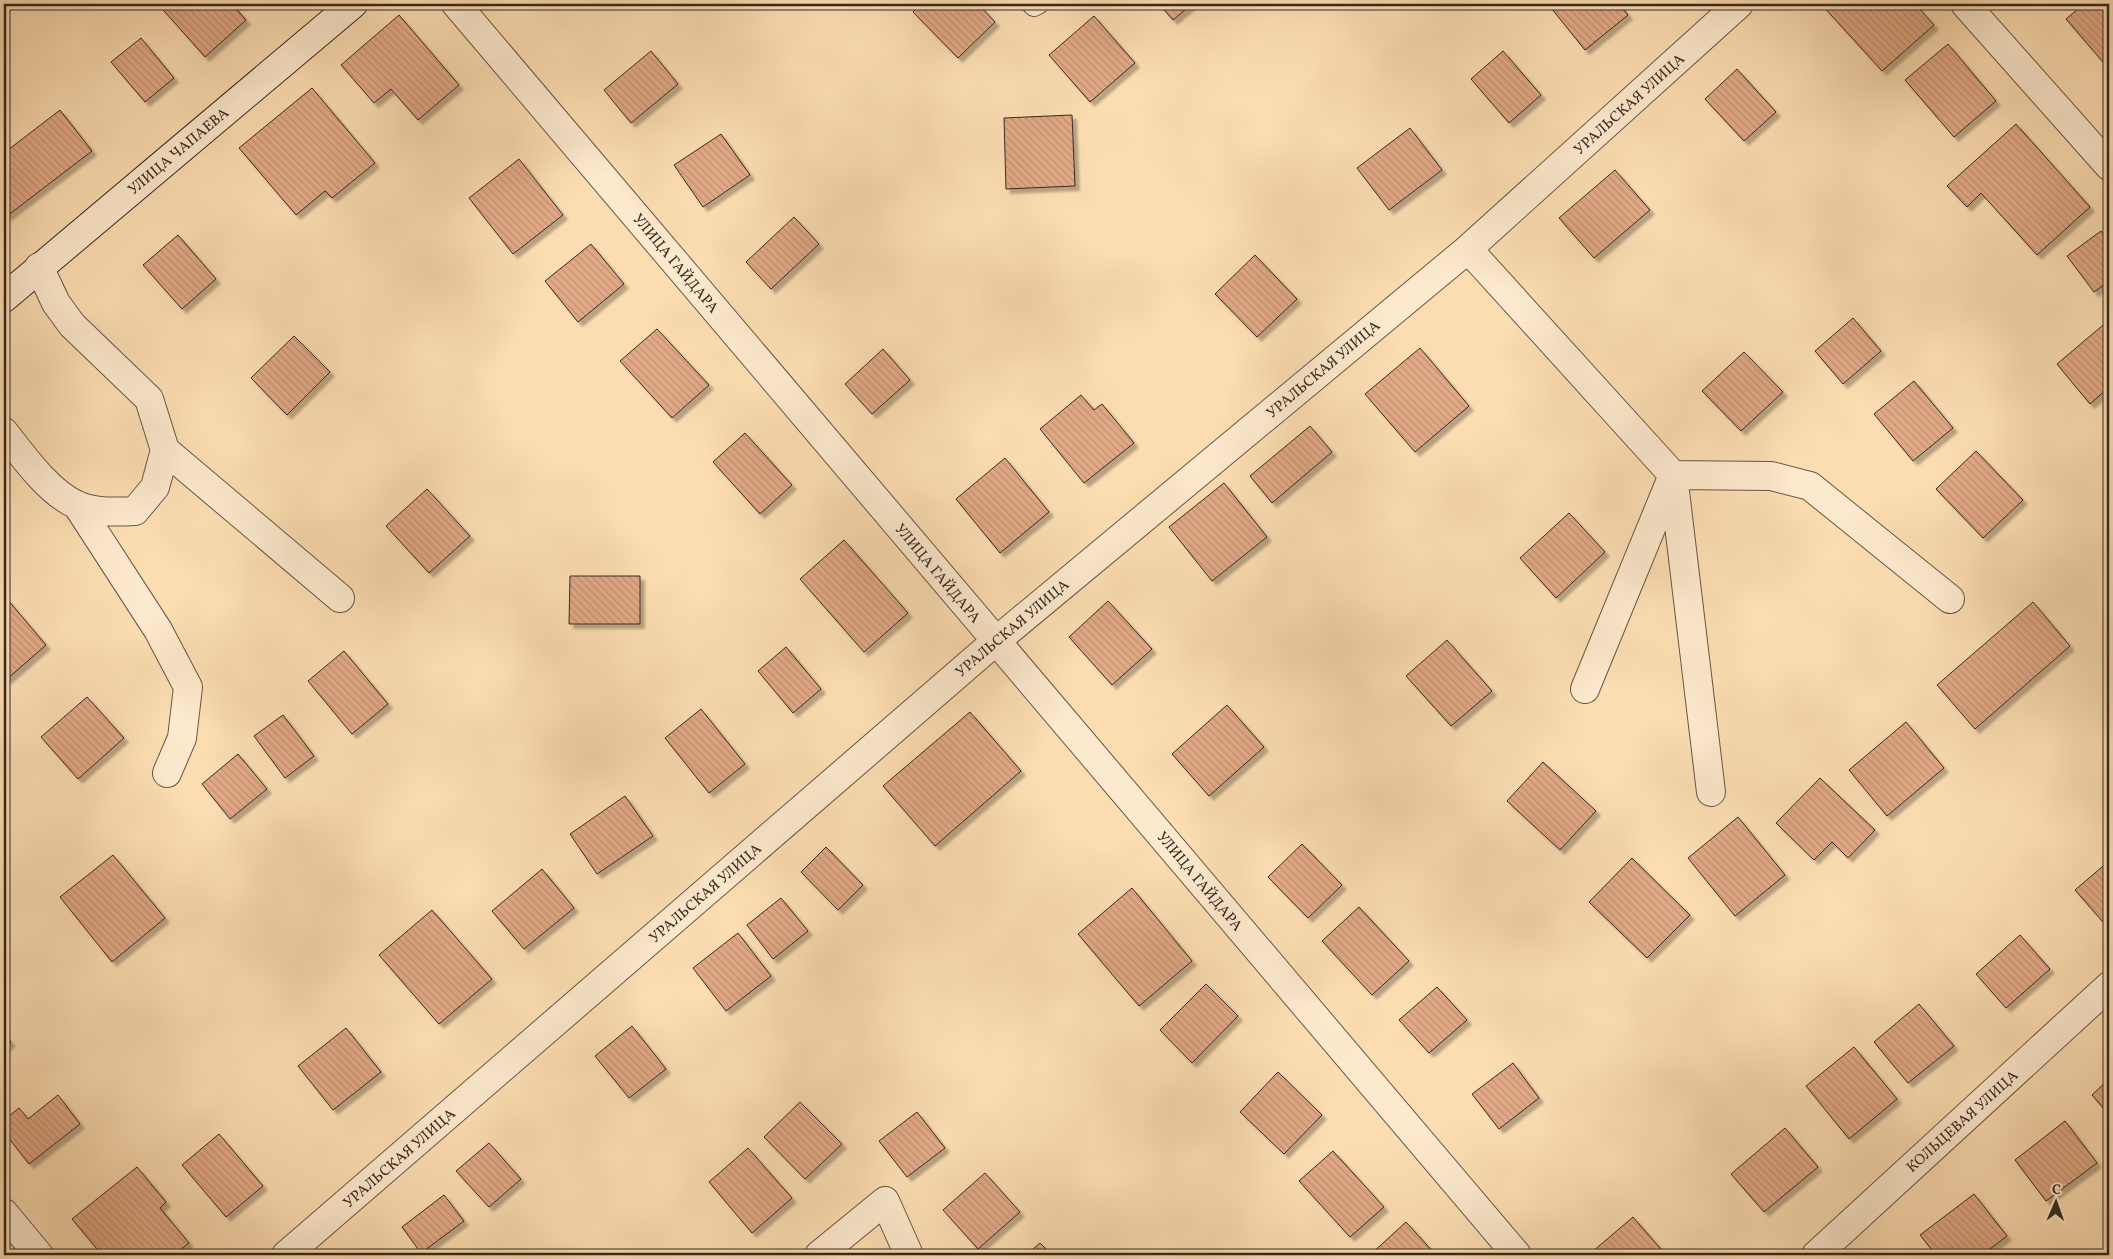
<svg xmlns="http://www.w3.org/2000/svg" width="2113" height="1259" viewBox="0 0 2113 1259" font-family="Vollkorn,serif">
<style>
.building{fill:url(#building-back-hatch);stroke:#372821;filter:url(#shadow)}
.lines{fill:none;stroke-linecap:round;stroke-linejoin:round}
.lane-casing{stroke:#685545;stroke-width:22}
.street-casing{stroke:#685545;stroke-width:30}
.secondary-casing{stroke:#372821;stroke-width:30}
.lane{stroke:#fde9cd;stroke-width:20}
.street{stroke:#fde9cd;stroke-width:28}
.secondary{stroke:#fde9cd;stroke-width:28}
.labels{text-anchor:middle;stroke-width:4;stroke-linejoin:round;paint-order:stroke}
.street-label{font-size:15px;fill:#372821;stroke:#fde9cd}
</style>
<defs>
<pattern id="building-back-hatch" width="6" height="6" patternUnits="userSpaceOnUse" patternTransform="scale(1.25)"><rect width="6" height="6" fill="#e2a986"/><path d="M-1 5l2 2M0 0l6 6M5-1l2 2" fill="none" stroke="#c29173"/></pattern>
<filter id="shadow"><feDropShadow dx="4.5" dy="4.5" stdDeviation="1" flood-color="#0004"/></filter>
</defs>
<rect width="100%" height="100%" fill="#fcddb2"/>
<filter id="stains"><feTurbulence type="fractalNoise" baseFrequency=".004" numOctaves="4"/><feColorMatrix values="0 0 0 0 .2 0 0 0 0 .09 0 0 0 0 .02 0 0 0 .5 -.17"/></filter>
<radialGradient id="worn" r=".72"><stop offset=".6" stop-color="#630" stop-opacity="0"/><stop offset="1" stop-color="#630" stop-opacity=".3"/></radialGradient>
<path class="building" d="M158 4H232L246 20 205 57Z
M921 4H978L995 22 958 58 913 12Z
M1159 4H1192L1173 20Z
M1548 4H1619L1628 15 1585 50Z
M1821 4H1915L1934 25 1882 71Z
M2084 4H2109V56L2103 62 2066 19Z
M399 15 459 85 418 120 391 89 374 103 341 65Z
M1094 16 1135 63 1090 102 1049 55Z
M141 38 174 78 145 102 111 62Z
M1948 44 1996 101 1954 137 1905 80Z
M651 51 678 84 631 123 604 90Z
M1503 51 1541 95 1509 123 1471 79Z
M1737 69 1776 112 1744 141 1705 99Z
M312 88 375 163 332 198 325 191 296 215 239 148Z
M60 110 92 151 7 216 4 212V153Z
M1072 115 1075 186 1006 189 1004 118Z
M2016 124 2090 207 2037 255 1981 193 1967 207 1947 186Z
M1410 128 1442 170 1389 210 1357 168Z
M721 134 750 175 703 207 674 165Z
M519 159 563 215 513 254 469 198Z
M1615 170 1650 210 1594 258 1559 218Z
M794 217 819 244 771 289 746 262Z
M2101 231 2109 241V281L2094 292 2067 256Z
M178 235 216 279 182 309 143 265Z
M591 244 624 284 578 322 545 281Z
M1255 255 1297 299 1257 337 1215 294Z
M1853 318 1881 351 1843 384 1815 351Z
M2109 320V387L2090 404 2057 364Z
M657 329 709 385 672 418 620 361Z
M294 336 330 372 287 415 251 378Z
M1420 348 1469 406 1415 452 1365 394Z
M883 349 910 380 872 414 845 384Z
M1744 352 1783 392 1741 431 1702 391Z
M1914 381 1953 428 1913 461 1874 414Z
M1081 395 1094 410 1102 404 1134 443 1084 483 1040 429Z
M1310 426 1332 452 1272 503 1250 476Z
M745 433 792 485 760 514 713 462Z
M1976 451 2023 500 1983 538 1936 489Z
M1005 458 1049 512 1000 553 956 499Z
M1224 483 1267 537 1212 581 1169 527Z
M427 489 470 536 429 573 386 526Z
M1569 513 1605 552 1556 598 1520 558Z
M844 540 908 613 864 652 800 579Z
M570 576H640V624H569Z
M7 599 46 645 6 680 4 677V601Z
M1108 601 1152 649 1112 685 1069 637Z
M2033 602 2070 646 1975 729 1937 685Z
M1447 640 1492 691 1451 726 1406 676Z
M786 647 821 689 793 713 758 671Z
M344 651 388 704 352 734 308 681Z
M87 697 124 738 78 779 41 737Z
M1227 705 1264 747 1209 796 1172 754Z
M701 709 745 764 709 793 665 738Z
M970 712 1021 771 935 846 883 786Z
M283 715 314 756 285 778 254 736Z
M1906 722 1944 768 1887 816 1849 770Z
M238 754 267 789 230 819 202 784Z
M1543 762 1596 811 1560 850 1507 801Z
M1820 778 1875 830 1848 858 1832 842 1814 860 1776 823Z
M625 796 653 836 597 874 570 834Z
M1738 817 1785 875 1735 916 1688 858Z
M1302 844 1342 885 1308 918 1268 877Z
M826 847 863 885 838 910 801 872Z
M113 855 165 918 112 962 60 897Z
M1632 858 1690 915 1647 958 1589 902Z
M2109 861V916L2103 922 2075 890Z
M542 869 574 908 524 949 492 911Z
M1132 888 1192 961 1139 1006 1078 934Z
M781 898 808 931 773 959 747 925Z
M1359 907 1409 961 1372 995 1322 941Z
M432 910 492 979 439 1024 379 955Z
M738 933 771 976 726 1011 693 968Z
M2020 935 2050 969 2006 1008 1976 974Z
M1206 984 1238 1016 1192 1063 1160 1030Z
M1437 987 1467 1020 1429 1053 1399 1020Z
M1919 1004 1954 1046 1908 1083 1874 1042Z
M632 1026 666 1069 629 1098 595 1056Z
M346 1028 381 1072 333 1110 298 1066Z
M4 1034 11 1042 4 1048Z
M1854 1047 1897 1099 1849 1139 1806 1086Z
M1513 1063 1539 1098 1499 1129 1472 1094Z
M1278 1072 1322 1115 1284 1154 1240 1112Z
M2109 1079V1115L2092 1095Z
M58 1095 80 1124 29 1164 4 1132V1120L19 1108 28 1119Z
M800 1102 842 1144 805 1179 764 1137Z
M917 1112 945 1148 907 1177 879 1141Z
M2065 1121 2097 1163 2046 1201 2015 1160Z
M1785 1128 1818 1167 1764 1212 1731 1174Z
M219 1134 263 1186 226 1217 182 1165Z
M489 1143 521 1179 489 1207 456 1171Z
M748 1148 792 1198 752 1233 709 1182Z
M1333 1151 1384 1207 1350 1237 1299 1181Z
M137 1167 166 1202 160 1208 189 1243 174 1255H102L72 1219Z
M985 1173 1020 1212 978 1249 943 1210Z
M1974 1194 2007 1236 1982 1255H1936L1920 1235Z
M444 1195 464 1221 421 1253 402 1227Z
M1633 1217 1666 1255H1595L1592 1252Z
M1406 1222 1436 1255H1370Z
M1040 1243 1052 1255H1026Z"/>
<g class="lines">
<defs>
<path id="lane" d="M1032 4 1034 6 1038 4"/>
<path id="street" d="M456 4 1517 1255
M1965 4 2109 166
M1468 249 1673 475 1711 792
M4 432C23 456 49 493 77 505 95 513 116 512 135 511L155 487 165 450 149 399 72 325 56 303 39 267
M165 450 340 598
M77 505 158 630 188 687 182 738 167 773
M1585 689 1673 475 1771 476 1810 486 1950 599
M4 1213 39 1255
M286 1255 996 641 1468 249 1739 4
M819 1255 885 1201 909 1255
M1816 1255 2109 986"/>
<path id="secondary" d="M4 298 353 4"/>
</defs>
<use href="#lane" class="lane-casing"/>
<use href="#street" class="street-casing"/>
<use href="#secondary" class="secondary-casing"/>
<use href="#lane" class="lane"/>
<use href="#street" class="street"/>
<use href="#secondary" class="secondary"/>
</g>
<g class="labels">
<g class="street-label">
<text transform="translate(1629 104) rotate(-42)" y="5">УРАЛЬСКАЯ УЛИЦА</text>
<text transform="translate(178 151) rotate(-40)" y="5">УЛИЦА ЧАПАЕВА</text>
<text transform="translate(676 263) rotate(50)" y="5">УЛИЦА ГАЙДАРА</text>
<text transform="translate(1323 369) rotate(-40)" y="5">УРАЛЬСКАЯ УЛИЦА</text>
<text transform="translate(938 573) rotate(50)" y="5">УЛИЦА ГАЙДАРА</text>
<text transform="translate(1012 628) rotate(-40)" y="5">УРАЛЬСКАЯ УЛИЦА</text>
<text transform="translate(1200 881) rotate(50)" y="5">УЛИЦА ГАЙДАРА</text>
<text transform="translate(705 893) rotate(-41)" y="5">УРАЛЬСКАЯ УЛИЦА</text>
<text transform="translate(1962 1121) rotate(-42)" y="5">КОЛЬЦЕВАЯ УЛИЦА</text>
<text transform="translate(399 1158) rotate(-41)" y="5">УРАЛЬСКАЯ УЛИЦА</text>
</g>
</g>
<rect width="2113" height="1259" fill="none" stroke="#fcddb2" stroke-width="20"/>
<rect x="5" y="5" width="2103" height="1249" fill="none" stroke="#372821" stroke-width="2.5"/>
<rect x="10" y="10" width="2093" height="1239" fill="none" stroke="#372821"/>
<g transform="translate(2056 1202) rotate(2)" stroke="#fde9cd" stroke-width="4" paint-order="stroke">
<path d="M0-4L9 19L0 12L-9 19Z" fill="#372821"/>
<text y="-8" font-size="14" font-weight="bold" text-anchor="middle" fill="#372821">С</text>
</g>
<rect width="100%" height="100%" filter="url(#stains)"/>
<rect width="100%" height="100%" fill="url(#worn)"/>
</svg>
